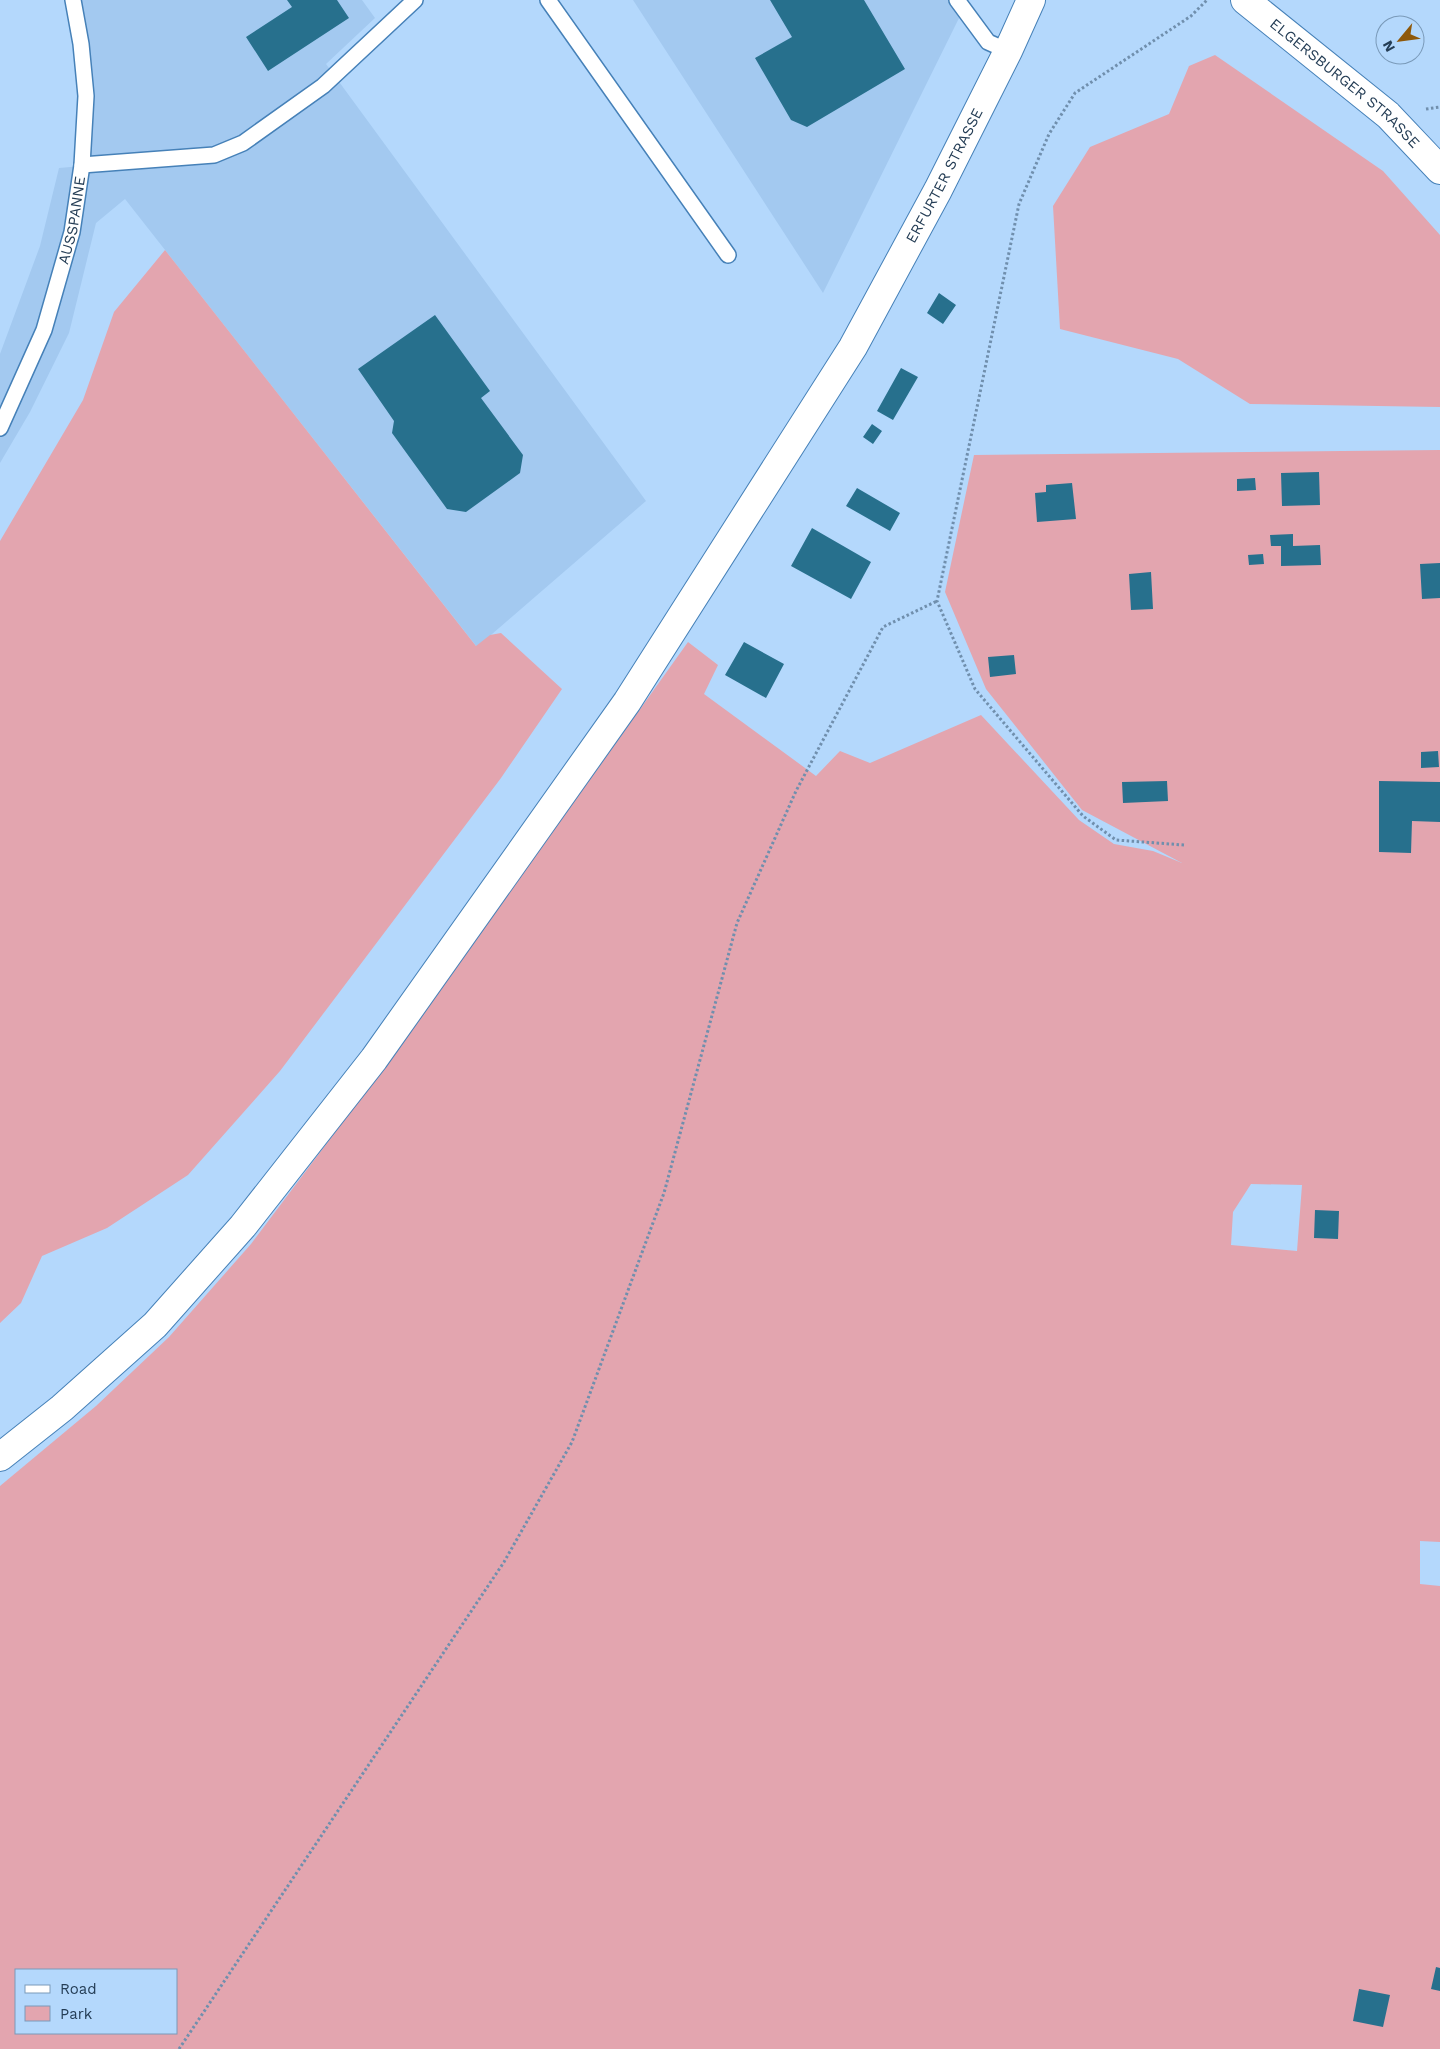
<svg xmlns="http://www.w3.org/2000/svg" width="1440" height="2049" viewBox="0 0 1440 2049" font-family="'Work Sans',sans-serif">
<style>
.built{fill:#a3c9f0}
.green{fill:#e3a5af;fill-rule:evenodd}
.building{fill:#27708d}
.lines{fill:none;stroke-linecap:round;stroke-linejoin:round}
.service-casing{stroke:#4681b8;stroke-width:18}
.minor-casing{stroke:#4681b8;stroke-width:30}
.secondary-casing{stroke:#4681b8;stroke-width:30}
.path{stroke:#708fad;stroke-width:3;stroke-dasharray:2.5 2.5;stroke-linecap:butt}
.service{stroke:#fff;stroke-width:15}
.minor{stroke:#fff;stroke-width:28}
.secondary{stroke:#fff;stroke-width:28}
.labels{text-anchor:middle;stroke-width:5;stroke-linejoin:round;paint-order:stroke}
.street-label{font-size:15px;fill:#243d55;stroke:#b4d8fc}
</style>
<rect width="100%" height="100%" fill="#b4d8fc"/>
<path class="built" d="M73 0H362L375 18 326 64 646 501 477 647 125 199 96 223 69 333 30 412 0 463V354L40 246 59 168 82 166 86 96Z
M633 0H957L963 10 823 293Z"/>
<path class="green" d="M1215 55 1383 171 1440 235V407L1250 404 1178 359 1060 329 1053 206 1090 147 1169 114 1189 66Z
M165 250 476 646 490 635 501 633 562 689 501 778 280 1071 188 1175 107 1228 42 1256 21 1303 0 1323V541L83 400 114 312Z
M1440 450V1542L1420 1541V1584L1440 1586V2049H0V1486L96 1406 169 1337 251 1244 391 1058 688 642 718 665 704 694 816 776 840 751 870 763 981 715 1079 820 1114 844 1153 851 1182 863 1082 810 986 689 945 592 974 455ZM1251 1184 1302 1185 1297 1251 1231 1245 1233 1212ZM16 1970H176V2033H16Z"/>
<path class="building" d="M287 0H337L349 18 268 71 246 37 292 7Z
M770 0H864L905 69 807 127 791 120 755 58 792 37Z
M939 293 956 305 943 324 927 313Z
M435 315 490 391 481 398 523 455 520 473 466 512 447 509 392 433 394 421 358 369Z
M901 368 918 377 893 420 877 411Z
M872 424 882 431 873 444 863 437Z
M1319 472 1320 505 1282 506 1281 473Z
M1255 478 1256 490 1237 491V479Z
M1072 483 1076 519 1037 522 1035 493 1046 492V485Z
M857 488 900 513 890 531 846 506Z
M812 528 871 562 851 599 791 566Z
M1293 534V546L1320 545 1321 565 1281 566V546H1271L1270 535Z
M1263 554 1264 564 1249 565 1248 555Z
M1440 563V598L1422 599 1420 564Z
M1151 572 1153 609 1131 610 1129 574Z
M744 642 784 664 766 698 725 675Z
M1014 655 1016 674 990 677 988 657Z
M1438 751 1439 767 1421 768V752Z
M1167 781 1168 801 1123 803 1122 782Z
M1379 781 1440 782V822L1412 821 1411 853 1379 852Z
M1315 1210 1339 1211 1338 1239 1314 1238Z
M1436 1967 1440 1968V1991L1431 1989Z
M1359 1989 1390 1995 1383 2027 1353 2021Z"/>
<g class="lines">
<defs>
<g id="service">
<path d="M548 0 728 255"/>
<path d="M957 0 988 42 1008 51"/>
<path d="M82 165 214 155 243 143 323 86 415 0"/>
<path id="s1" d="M0 428 44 330 72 232 82 165 86 96 81 44 73 0"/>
</g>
<g id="minor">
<path id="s2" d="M1245 0 1388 115 1440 170"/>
</g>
<g id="secondary">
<path id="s3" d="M0 1457 62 1408 155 1325 243 1226 374 1059 627 702 853 347 938 190 1008 51 1031 0"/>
</g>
</defs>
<use href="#service" class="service-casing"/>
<use href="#minor" class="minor-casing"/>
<use href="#secondary" class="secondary-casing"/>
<path class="path" d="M1426 109 1440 107
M1184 845 1116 840 1083 816 975 689 937 601 1019 204 1049 134 1075 93 1191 16 1207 0
M179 2049 504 1562 572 1442 664 1193 737 923 796 791 883 627 937 601"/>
<use href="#service" class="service"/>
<use href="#minor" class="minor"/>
<use href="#secondary" class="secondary"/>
</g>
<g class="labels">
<g class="street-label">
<text dy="5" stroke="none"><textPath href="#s2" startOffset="130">ELGERSBURGER STRASSE</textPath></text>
<text dy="5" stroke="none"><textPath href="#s3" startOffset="1601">ERFURTER STRASSE</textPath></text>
<text dy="5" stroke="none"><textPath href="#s1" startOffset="221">AUSSPANNE</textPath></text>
</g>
</g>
<rect x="15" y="1969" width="162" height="65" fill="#b4d8fc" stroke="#7a9ab9"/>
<rect x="25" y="1985" width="25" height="8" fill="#ffffff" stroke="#7a9ab9"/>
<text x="60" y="1994" font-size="15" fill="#243d55">Road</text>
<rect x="25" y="2006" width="25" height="15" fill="#e3a5af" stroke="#7a9ab9"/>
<text x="60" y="2019" font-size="15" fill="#243d55">Park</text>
<g transform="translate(1400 40) rotate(241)"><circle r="24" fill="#b4d8fc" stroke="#7a9ab9"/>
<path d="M0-4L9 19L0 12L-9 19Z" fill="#8e580a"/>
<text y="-8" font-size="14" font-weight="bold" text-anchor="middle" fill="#243d55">N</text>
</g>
</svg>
